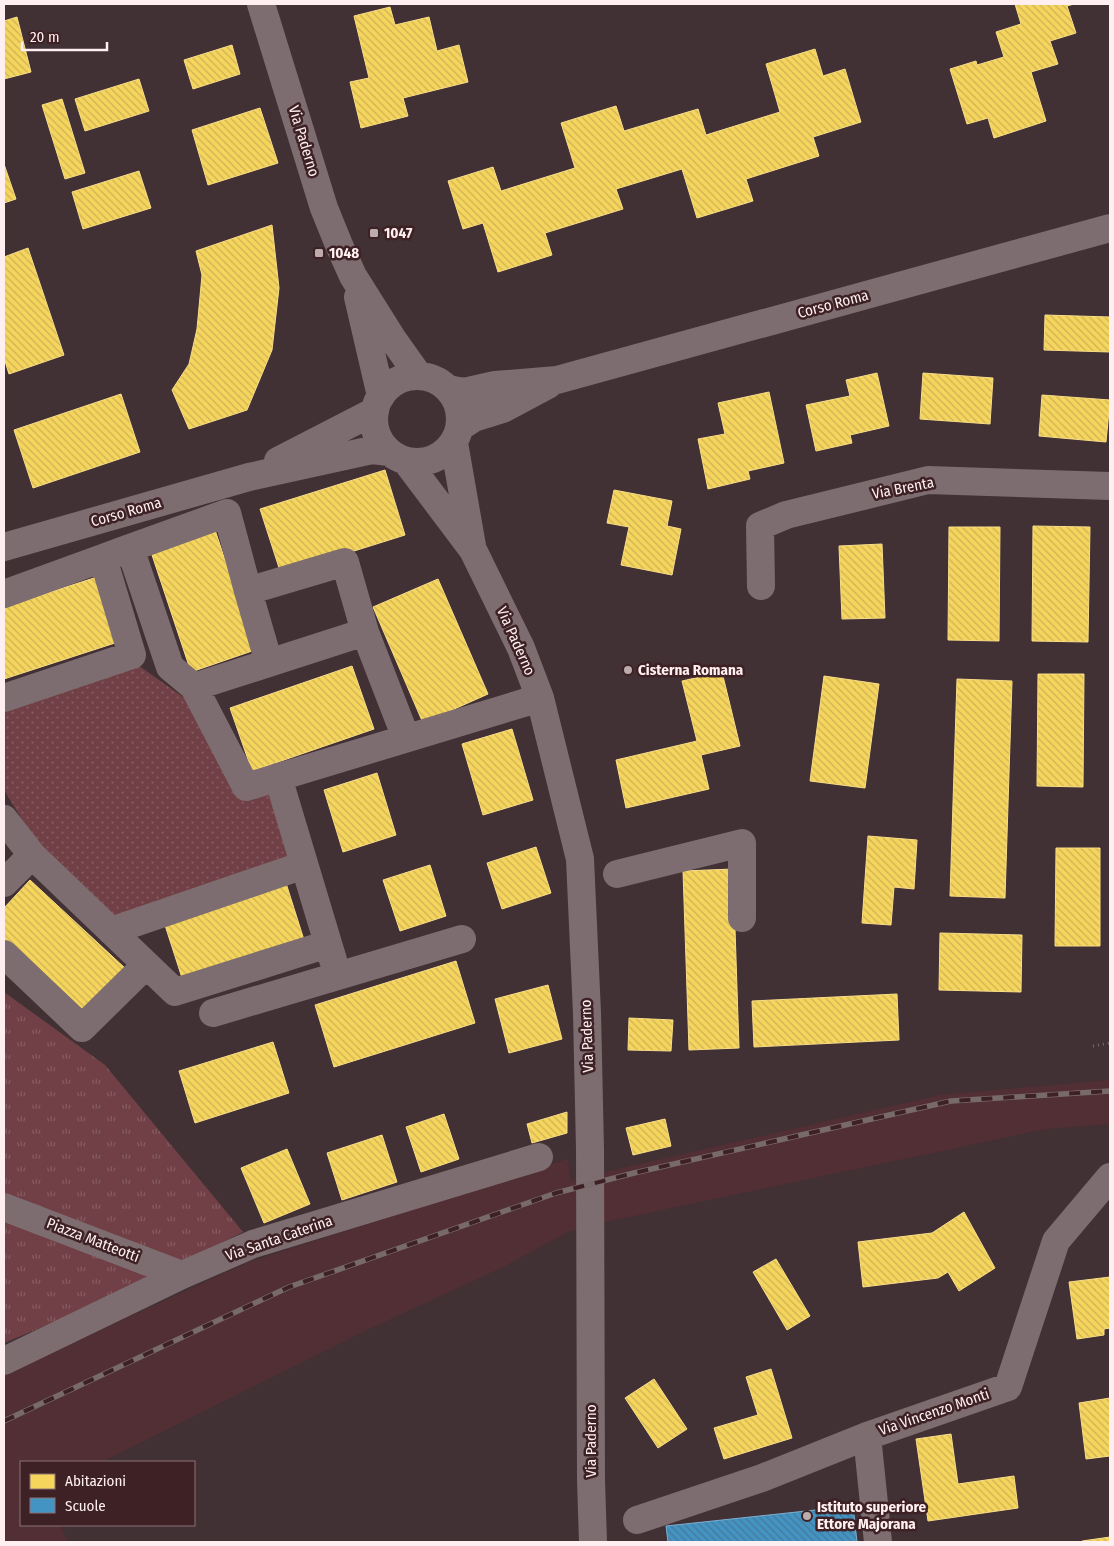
<svg xmlns="http://www.w3.org/2000/svg" width="1114" height="1546" viewBox="0 0 1114 1546" font-family="'Fira Sans Condensed',sans-serif">
<style>
.built{fill:#512f34}
.park{fill:url(#park-tufts)}
.garden{fill:url(#garden-dots)}
.homes{fill:url(#homes-back-hatch);stroke:#f9dd88}
.schools{fill:url(#schools-back-hatch);stroke:#7bafd0}
.lines{fill:none;stroke-linecap:round;stroke-linejoin:round}
.path{stroke:#78696b;stroke-width:3;stroke-dasharray:1 4;stroke-linecap:butt}
.minor{stroke:#7d6d70;stroke-width:28}
.rail-casing{stroke:#786a6b;stroke-width:5.5}
.rail{stroke:#3d2125;stroke-width:4;stroke-dasharray:11;stroke-linecap:butt}
.poi-dot{fill:#bdacae;stroke:#3d2125;stroke-width:2}
.labels{text-anchor:middle;stroke-width:5;stroke-linejoin:round;paint-order:stroke}
.street-label{font-size:15px;fill:#ffeff0;stroke:#3d2125}
.poi-label{font-size:15px;font-weight:bold;fill:#ffeff0;stroke:#3d2125;text-anchor:start}
</style>
<defs>
<pattern id="park-tufts" width="24" height="20" patternUnits="userSpaceOnUse" patternTransform="scale(1.25)"><rect width="24" height="20" fill="#704046"/><path d="M3 7l-1-3M5 7V3M7 7l1-3M15 17l-1-3M17 17v-4M19 17l1-3" fill="none" stroke="#855c61"/></pattern>
<pattern id="garden-dots" width="8" height="8" patternUnits="userSpaceOnUse" patternTransform="scale(1.25)"><rect width="8" height="8" fill="#704046"/><path d="M2 2h.1M6 6h.1" fill="none" stroke="#855c61" stroke-width="1.8" stroke-linecap="round"/></pattern>
<pattern id="homes-back-hatch" width="6" height="6" patternUnits="userSpaceOnUse" patternTransform="scale(1.25)"><rect width="6" height="6" fill="#f6d55c"/><path d="M-1 5l2 2M0 0l6 6M5-1l2 2" fill="none" stroke="#ccb257"/></pattern>
<pattern id="schools-back-hatch" width="6" height="6" patternUnits="userSpaceOnUse" patternTransform="scale(1.25)"><rect width="6" height="6" fill="#4393c3"/><path d="M-1 5l2 2M0 0l6 6M5-1l2 2" fill="none" stroke="#467998"/></pattern>
</defs>
<rect width="100%" height="100%" fill="#423134"/>
<path class="built" d="M1110 1080V1124L1046 1129 619 1219 568 1232 503 1267 367 1330 102 1462H21V1525H60L68 1542H4V1374L249 1262 568 1159 570 1180 940 1095Z"/>
<path class="park" d="M4 992 105 1065 243 1232 109 1299 4 1343Z"/>
<path class="garden" d="M135 663 186 699 267 790 290 856 118 920 40 849 4 790V707Z"/>
<path class="homes" d="M1015 4H1074L1067 6 1076 33 1050 41 1058 64 1031 72 1046 121 994 138 988 118 967 124 950 69 976 61 977 65 1004 57 996 32 1021 24Z
M390 7 395 25 429 17 437 51 459 45 468 82 403 98 408 116 361 128 350 82 369 78 354 16Z
M17 17 31 72 4 79V21Z
M232 45 240 74 193 89 184 60Z
M815 49 823 76 845 69 861 122 813 137 819 156 746 179 753 201 697 218 682 169 616 189 623 209 545 233 552 255 498 272 483 223 463 229 448 181 493 167 501 191 575 168 561 123 616 106 624 131 698 109 706 135 780 112 766 64Z
M139 79 149 111 85 131 75 99Z
M62 99 85 173 65 179 42 105Z
M260 108 278 163 208 185 192 130Z
M4 164 16 199 4 203Z
M139 171 151 208 83 229 72 192Z
M272 225 279 288 272 350 247 410 189 429 172 390 189 364 197 329 202 275 196 251Z
M28 248 64 355 9 374 4 358V257Z
M1045 315 1110 317V352L1044 350Z
M877 373 889 426 850 435 852 443 816 451 806 405 850 396 846 380Z
M923 373 993 378 990 424 920 419Z
M769 392 784 463 748 471 750 479 708 489 698 439 725 434 718 403Z
M121 394 140 452 33 488 14 430Z
M1042 395 1110 400 1106 442 1039 436Z
M385 470 405 535 281 574 260 509Z
M614 490 672 501 667 526 681 529 672 575 621 565 629 527 607 523Z
M1033 526 1090 527 1088 642 1032 641Z
M949 527H1000L999 641 948 640Z
M215 530 255 650 191 672 151 552Z
M882 544 885 618 842 619 839 546Z
M97 577 118 642 4 679V607Z
M438 579 488 694 423 723 373 607Z
M352 666 374 729 252 771 230 708Z
M722 672 740 746 701 755 709 789 626 808 616 760 697 741 682 681Z
M1038 674H1084L1083 787 1037 786Z
M824 676 879 684 865 788 810 781Z
M957 679 1012 681 1005 898 950 896Z
M512 729 533 800 483 815 462 744Z
M377 773 396 835 343 852 324 790Z
M868 836 917 840 914 889 894 887 891 925 862 923Z
M536 847 551 893 502 909 487 863Z
M1056 848H1100V946H1055Z
M430 865 446 916 400 931 383 880Z
M733 869 739 1048 689 1050 683 871Z
M30 880 126 969 82 1017 4 945V908Z
M285 880 305 943 183 981 163 919Z
M940 933 1022 935 1021 992 939 990Z
M456 961 475 1023 334 1067 315 1005Z
M548 985 562 1039 509 1053 495 999Z
M897 994 899 1040 754 1047 752 1001Z
M629 1018 673 1020 671 1051 628 1050Z
M273 1042 289 1093 195 1123 179 1071Z
M567 1112V1133L532 1143 527 1124Z
M444 1114 459 1159 421 1172 406 1127Z
M665 1119 671 1146 633 1155 626 1128Z
M382 1135 397 1182 342 1200 327 1153Z
M287 1149 310 1204 264 1223 241 1168Z
M964 1212 995 1268 959 1291 948 1272 938 1278 863 1287 858 1242 932 1233Z
M776 1259 810 1316 787 1330 753 1272Z
M1110 1277V1328L1104 1329V1335L1077 1339 1069 1282Z
M771 1369 792 1438 724 1459 714 1428 758 1415 746 1377Z
M654 1379 687 1429 658 1448 625 1398Z
M1110 1398V1456L1086 1459 1079 1403Z
M951 1434 958 1484 1014 1476 1018 1508 928 1521 916 1439Z
M1110 1537V1542H1082V1541Z"/>
<path class="schools" d="M853 1506 857 1542H668L666 1526Z"/>
<g class="lines">
<path class="path" d="M1093 1046 1110 1043"/>
<path class="minor" d="M261 4 324 208 339 245 353 276 392 338 419 376
M358 297 381 396
M374 419a43 43 0 1 1 86 0a43 43 0 1 1-86 0Z
M448 389 464 392 495 385 557 380 1110 228
M460 427 474 418 503 409 548 385
M454 443 472 546
M278 461 375 411
M406 461 473 550 521 648 540 698 580 859 587 1013 590 1149 591 1480 593 1542
M4 547 249 477 372 450 389 452
M130 548 227 513 248 591
M761 586 760 526 786 515 928 480 1110 486
M4 594 103 558
M269 663 248 591 345 562 365 632
M194 687 365 632 406 738
M4 698 132 655 103 558 130 548 170 667 194 687 246 787 540 698
M278 777 333 960
M4 819 32 855 4 883
M32 855 175 992 328 944
M617 874 742 843V918
M111 931 304 865
M4 954 82 1028 146 965
M213 1013 462 939
M4 1207 182 1275
M4 1361 182 1275 253 1244 539 1157
M867 1436 878 1542
M637 1520 762 1478 867 1436 1008 1387 1056 1241 1110 1177"/>
<defs>
<path id="rail" d="M4 1421 289 1287 556 1193 634 1173 951 1101 1110 1091"/>
</defs>
<use href="#rail" class="rail-casing"/>
<use href="#rail" class="rail"/>
</g>
<g class="poi-dot">
<rect x="369" y="228" width="10" height="10" rx="2.5"/>
<rect x="314" y="248" width="10" height="10" rx="2.5"/>
<circle cx="628" cy="670" r="5"/>
<circle cx="807" cy="1516" r="5"/>
</g>
<g class="labels">
<g class="street-label">
<text transform="translate(304 141) rotate(73)" y="5">Via Paderno</text>
<text transform="translate(833 304) rotate(-15)" y="5">Corso Roma</text>
<text transform="translate(903 488) rotate(-11)" y="5">Via Brenta</text>
<text transform="translate(126 512) rotate(-16)" y="5">Corso Roma</text>
<text transform="translate(516 641) rotate(66)" y="5">Via Paderno</text>
<text transform="translate(587 1036) rotate(-92)" y="5">Via Paderno</text>
<text transform="translate(279 1238) rotate(-19)" y="5">Via Santa Caterina</text>
<text transform="translate(93 1240) rotate(21)" y="5">Piazza Matteotti</text>
<text transform="translate(934 1412) rotate(-19)" y="5">Via Vincenzo Monti</text>
<text transform="translate(591 1441) rotate(-90)" y="5">Via Paderno</text>
</g>
<g class="poi-label">
<text x="384" y="238">1047</text>
<text x="329" y="258">1048</text>
<text x="638" y="675">Cisterna Romana</text>
<text x="817" y="1512">Istituto superiore<tspan x="817" dy="17">Ettore Majorana</tspan></text>
</g>
</g>
<rect width="1114" height="1546" fill="none" stroke="#ffeff0" stroke-width="10"/>
<rect x="20" y="1461" width="175" height="65" fill="#3d2125" stroke="#8b7376"/>
<rect x="30" y="1474" width="25" height="15" fill="#f6d55c" stroke="#8b7376"/>
<text x="65" y="1486" font-size="15" fill="#ffeff0">Abitazioni</text>
<rect x="30" y="1498" width="25" height="15" fill="#4393c3" stroke="#8b7376"/>
<text x="65" y="1511" font-size="15" fill="#ffeff0">Scuole</text>
<path d="M22 42v8h85v-8" fill="none" stroke="#ffeff0" stroke-width="2.5"/>
<text x="30" y="42" font-size="15" fill="#ffeff0" stroke="#3d2125" stroke-width="4" paint-order="stroke">20 m</text>
</svg>
